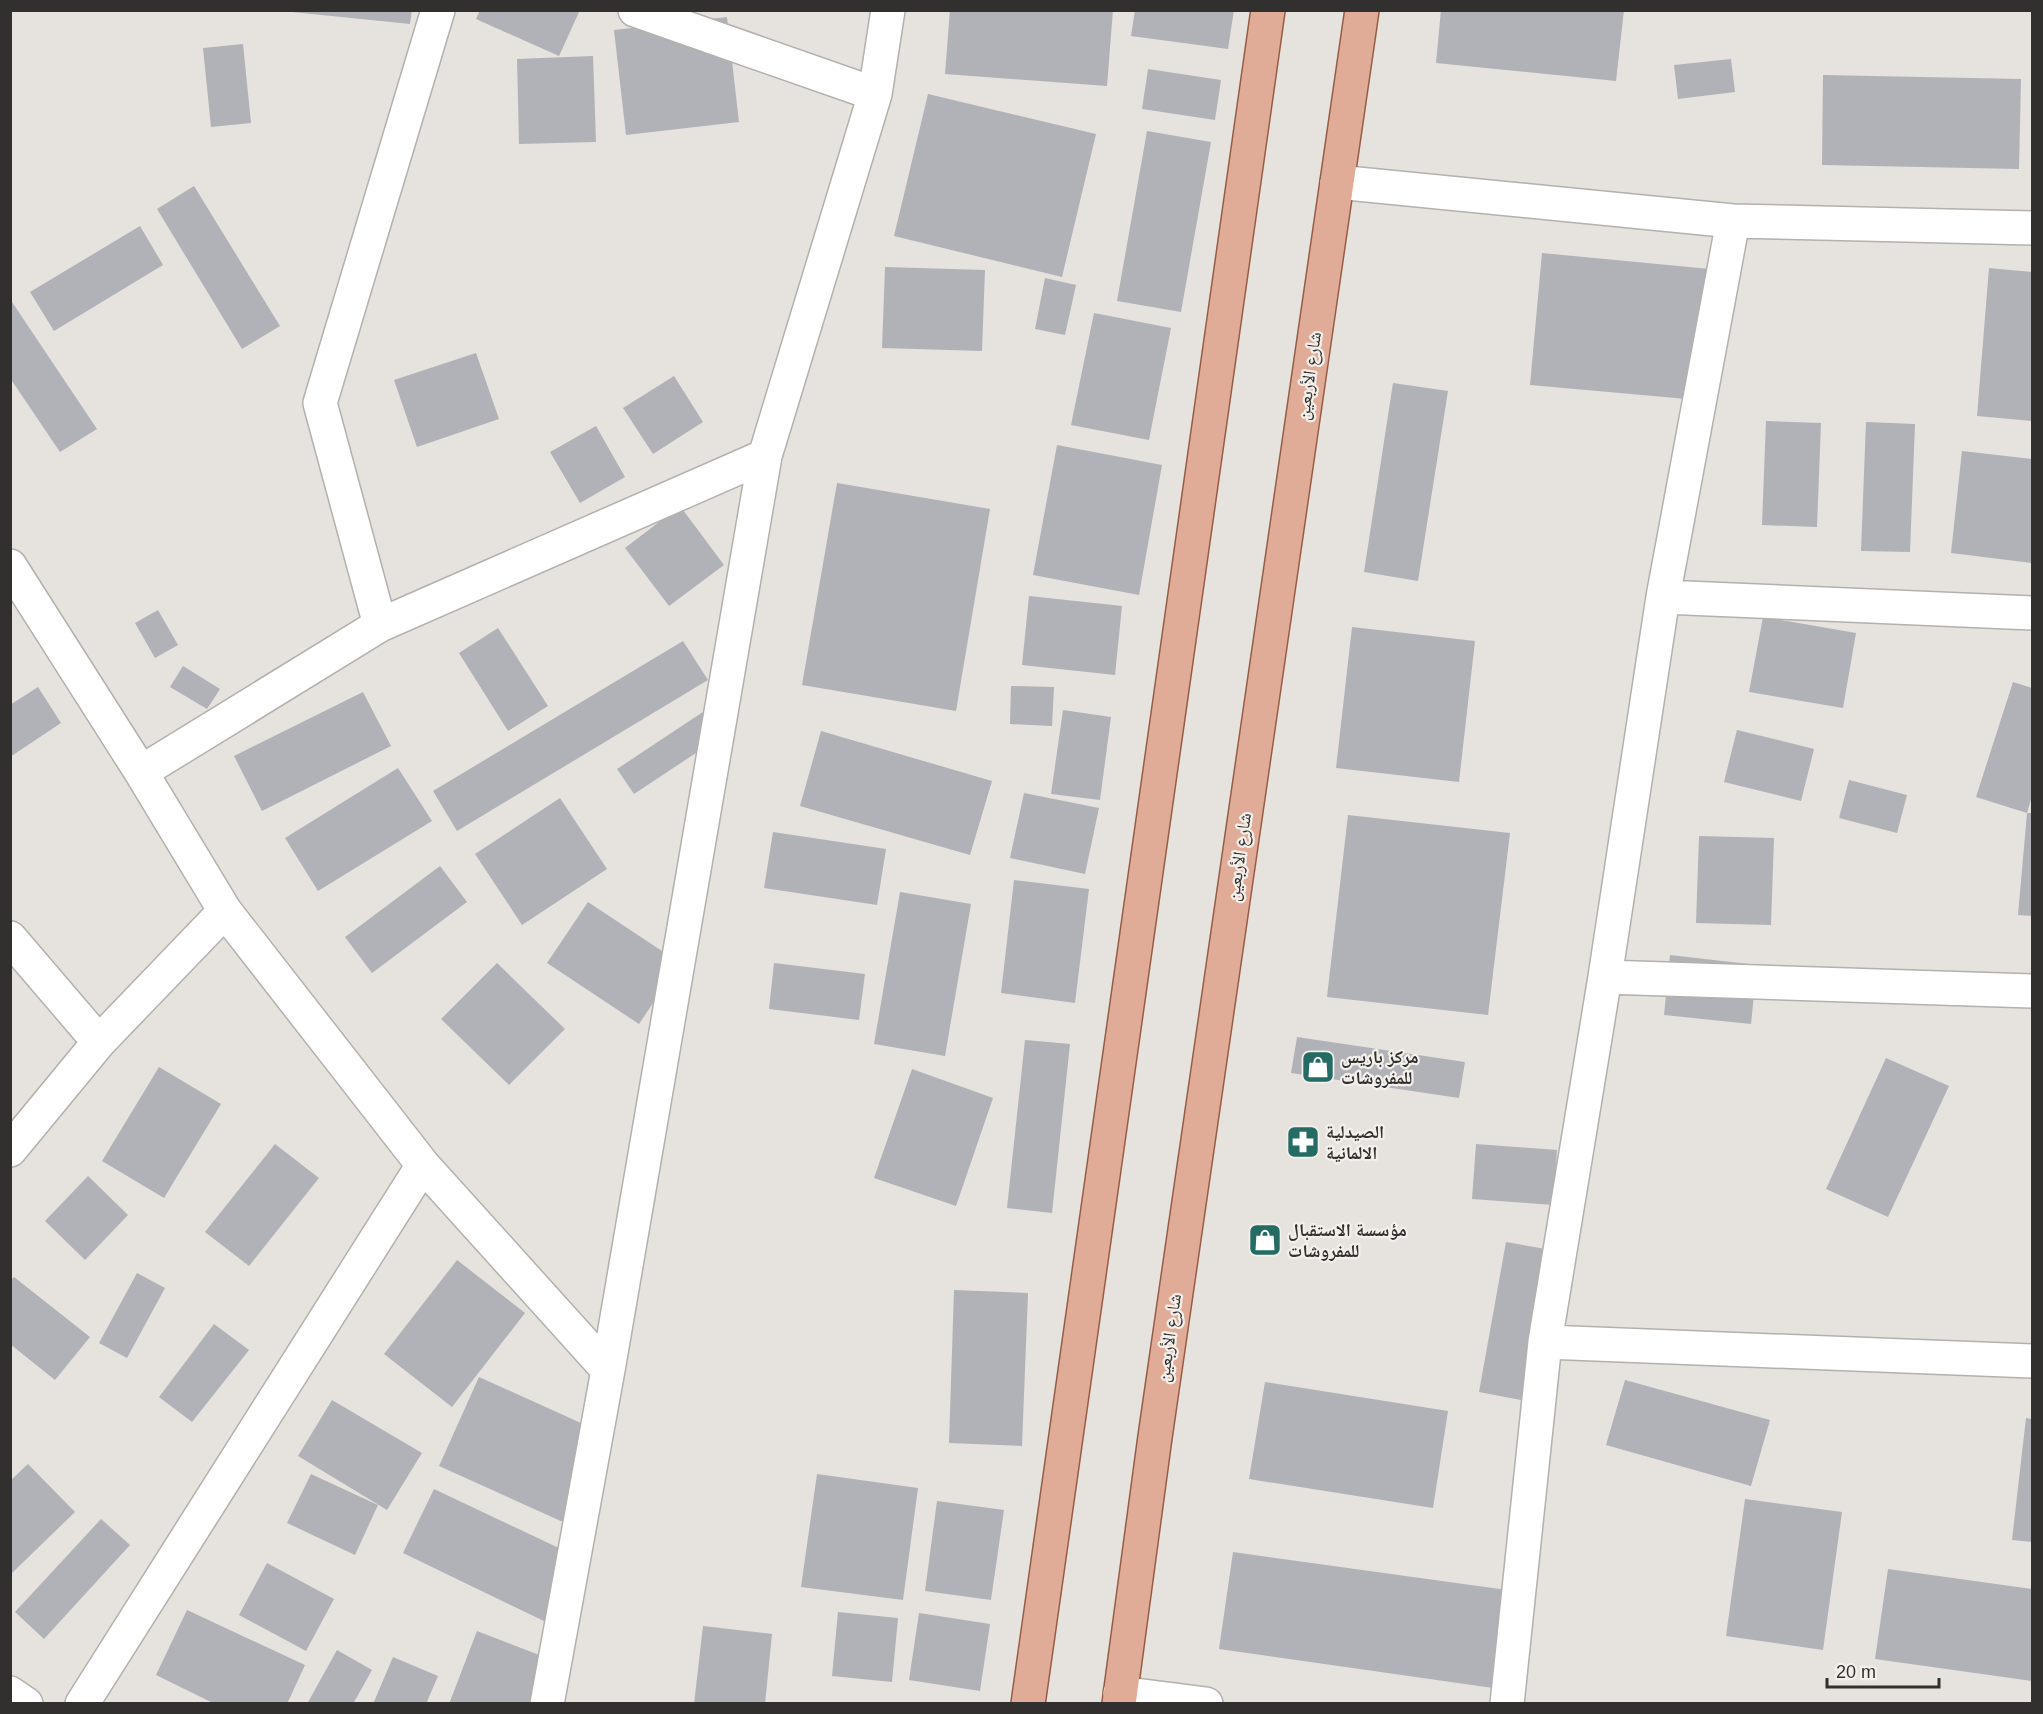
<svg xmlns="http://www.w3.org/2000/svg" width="2043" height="1714" viewBox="0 0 2043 1714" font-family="Helvetica,'Noto Naskh Arabic',sans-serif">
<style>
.building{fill:#b1b2b7}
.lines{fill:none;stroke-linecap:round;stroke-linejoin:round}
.minor-casing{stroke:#b4b0ac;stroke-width:36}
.major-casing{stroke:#965d46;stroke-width:36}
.minor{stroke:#fff;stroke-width:33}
.major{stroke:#e0ac97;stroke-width:33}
.labels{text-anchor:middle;stroke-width:4.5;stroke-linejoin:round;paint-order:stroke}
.street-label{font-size:18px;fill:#32302f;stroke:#f3efea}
.poi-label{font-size:18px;font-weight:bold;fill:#32302f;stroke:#f3efea;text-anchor:start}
</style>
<rect width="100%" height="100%" fill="#e6e2dd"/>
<path class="building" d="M292 10H412L410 24 292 12Z
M480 10H580L559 56 476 19Z
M950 10H1113L1107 86 945 74Z
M1135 10H1234L1228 49 1131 36Z
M1441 10H1624L1616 81 1436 63Z
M727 17 739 122 626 135 614 30Z
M243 44 251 123 211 127 203 48Z
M593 56 596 142 519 144 517 59Z
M1731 59 1735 92 1678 99 1674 65Z
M1148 69 1221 80 1215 120 1142 109Z
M1823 75 2021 79 2019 169 1822 165Z
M928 94 1096 134 1062 277 894 236Z
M1147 131 1211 142 1181 312 1117 301Z
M194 186 280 326 242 349 157 209Z
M140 226 163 265 54 331 30 292Z
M1542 253 1710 269 1698 400 1530 385Z
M885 267 985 270 982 351 882 348Z
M1989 268 2032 272V421L1977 416Z
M1045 278 1076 285 1065 335 1035 329Z
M10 299 97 429 60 452 10 378Z
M1094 313 1171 328 1149 440 1071 425Z
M476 353 499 419 417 447 394 380Z
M674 376 703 422 653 454 623 408Z
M1393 383 1448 391 1418 581 1364 572Z
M1766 421 1821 423 1817 527 1762 525Z
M1866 422 1915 424 1910 552 1861 551Z
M596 426 625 477 580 503 550 452Z
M1057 445 1162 465 1139 595 1033 575Z
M1962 451 2032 459V563L1951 553Z
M837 483 990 509 956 711 802 685Z
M680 506 724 565 669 606 625 548Z
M1029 596 1122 606 1115 675 1022 665Z
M158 610 178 645 155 658 135 623Z
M1763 617 1856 633 1843 708 1749 692Z
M1352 627 1475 641 1459 782 1336 768Z
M498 628 548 706 508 731 459 653Z
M683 641 708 680 457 831 433 791Z
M183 666 220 689 207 709 170 687Z
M2013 682 2032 688V796L2027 813 1976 797Z
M1011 686 1054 687 1052 726 1010 724Z
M38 687 61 723 10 757V705Z
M363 692 391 746 262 811 234 756Z
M712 706 729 731 634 794 617 769Z
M1063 710 1111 717 1100 800 1051 794Z
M1737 730 1814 749 1801 801 1724 782Z
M821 731 992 781 970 855 800 806Z
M398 768 432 821 318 891 285 838Z
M1849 780 1907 795 1897 833 1839 818Z
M1024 793 1099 808 1085 874 1010 858Z
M560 798 607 869 522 925 475 854Z
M2027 813H2032V916L2018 915Z
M1348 815 1510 833 1488 1015 1327 997Z
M773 832 886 849 877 905 764 888Z
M1699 836 1774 838 1771 925 1696 923Z
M440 866 467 902 372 973 345 937Z
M1014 880 1089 889 1075 1003 1001 993Z
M900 892 971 904 945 1056 874 1044Z
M588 902 680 963 639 1024 547 963Z
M1670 955 1757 965 1751 1024 1664 1015Z
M497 963 565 1029 509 1085 441 1019Z
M774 963 865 974 859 1020 769 1009Z
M1297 1037 1465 1062 1459 1098 1291 1073Z
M1025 1040 1070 1044 1052 1213 1007 1208Z
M1886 1058 1949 1086 1888 1217 1826 1189Z
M159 1067 221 1104 164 1198 102 1161Z
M912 1069 993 1098 956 1206 874 1178Z
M275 1144 319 1178 249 1266 205 1232Z
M1476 1144 1557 1150 1553 1205 1472 1199Z
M88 1176 128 1215 85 1260 45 1221Z
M1506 1242 1569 1253 1542 1404 1479 1392Z
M457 1260 525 1313 452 1407 384 1354Z
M137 1273 165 1288 127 1358 99 1343Z
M14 1277 90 1337 55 1380 10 1344V1281Z
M954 1290 1028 1293 1022 1446 949 1443Z
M214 1324 249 1350 192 1422 159 1397Z
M479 1377 603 1433 563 1522 439 1466Z
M1625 1380 1770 1420 1751 1486 1606 1445Z
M1265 1382 1448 1411 1433 1508 1249 1479Z
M332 1400 422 1453 387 1510 298 1456Z
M2026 1418 2032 1419V1542L2012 1540Z
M28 1464 75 1512 10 1575V1481Z
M311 1474 378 1505 355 1555 287 1523Z
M817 1474 918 1488 903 1600 801 1587Z
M434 1489 580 1558 548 1623 403 1553Z
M1745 1499 1842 1512 1823 1650 1726 1636Z
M937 1501 1004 1510 991 1600 925 1591Z
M101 1519 130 1545 44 1639 15 1612Z
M1233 1552 1507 1590 1493 1688 1219 1649Z
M267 1563 334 1599 306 1651 239 1615Z
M1888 1569 2032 1589V1681L1875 1659Z
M187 1610 305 1665 287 1704H215L156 1675Z
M838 1612 898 1618 892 1682 832 1676Z
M919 1613 990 1624 980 1691 909 1680Z
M703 1626 772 1634 765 1704H694Z
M477 1631 547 1658 530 1704H449Z
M337 1650 372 1670 353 1704H307Z
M393 1657 438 1676 426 1704H373Z"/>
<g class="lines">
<defs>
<path id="minor" d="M635 10 875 94
M1337 182 1733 221 2032 228
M10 566 141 772 225 911 423 1165 608 1370
M1663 597 2032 613
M380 625 320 403 438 10
M141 772 380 625 765 456
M10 938 99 1042
M1605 977 2032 991
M10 1150 99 1042 225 911
M1545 1342 2032 1361
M10 1693 26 1704
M1120 1693 1206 1704
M82 1704 423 1165
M547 1704 608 1370 765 456 875 94 888 10
M1507 1704 1545 1342 1605 977 1663 597 1733 221"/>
<path id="major" d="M1028 1704 1268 10
M1119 1704 1155 1437 1362 10"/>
</defs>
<use href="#minor" class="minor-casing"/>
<use href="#major" class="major-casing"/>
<use href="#minor" class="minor"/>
<use href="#major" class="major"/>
</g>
<defs>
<symbol id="shop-square" viewBox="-11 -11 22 22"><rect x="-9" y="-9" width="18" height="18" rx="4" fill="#236b63" stroke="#f3efea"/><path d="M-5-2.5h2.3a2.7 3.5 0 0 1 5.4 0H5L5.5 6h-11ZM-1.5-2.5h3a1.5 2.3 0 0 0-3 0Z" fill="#fff"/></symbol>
<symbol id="pharmacy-square" viewBox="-11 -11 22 22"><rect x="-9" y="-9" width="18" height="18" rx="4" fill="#236b63" stroke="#f3efea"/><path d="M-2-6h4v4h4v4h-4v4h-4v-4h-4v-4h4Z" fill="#fff"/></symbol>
</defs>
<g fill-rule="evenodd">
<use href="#shop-square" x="1299" y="1048" width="38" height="38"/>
<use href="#pharmacy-square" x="1284" y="1123" width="38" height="38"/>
<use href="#shop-square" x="1246" y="1221" width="38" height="38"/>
</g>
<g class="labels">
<g class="street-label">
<text transform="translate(1309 376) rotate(-82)" y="6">شارع الأربعين</text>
<text transform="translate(1239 857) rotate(-82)" y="6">شارع الأربعين</text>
<text transform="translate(1169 1338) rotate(-82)" y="6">شارع الأربعين</text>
</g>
<g class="poi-label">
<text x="1341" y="1063">مركز باريس<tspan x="1341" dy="21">للمفروشات</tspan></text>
<text x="1326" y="1138">الصيدلية<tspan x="1326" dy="21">الالمانية</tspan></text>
<text x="1288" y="1236">مؤسسة الاستقبال<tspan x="1288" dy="21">للمفروشات</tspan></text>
</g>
</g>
<rect width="2043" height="1714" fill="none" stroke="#32302f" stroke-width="24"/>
<path d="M1827 1678v9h112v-9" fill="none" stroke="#32302f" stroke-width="3"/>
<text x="1836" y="1678" font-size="18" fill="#32302f" stroke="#f3efea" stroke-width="4.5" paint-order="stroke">20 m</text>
</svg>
